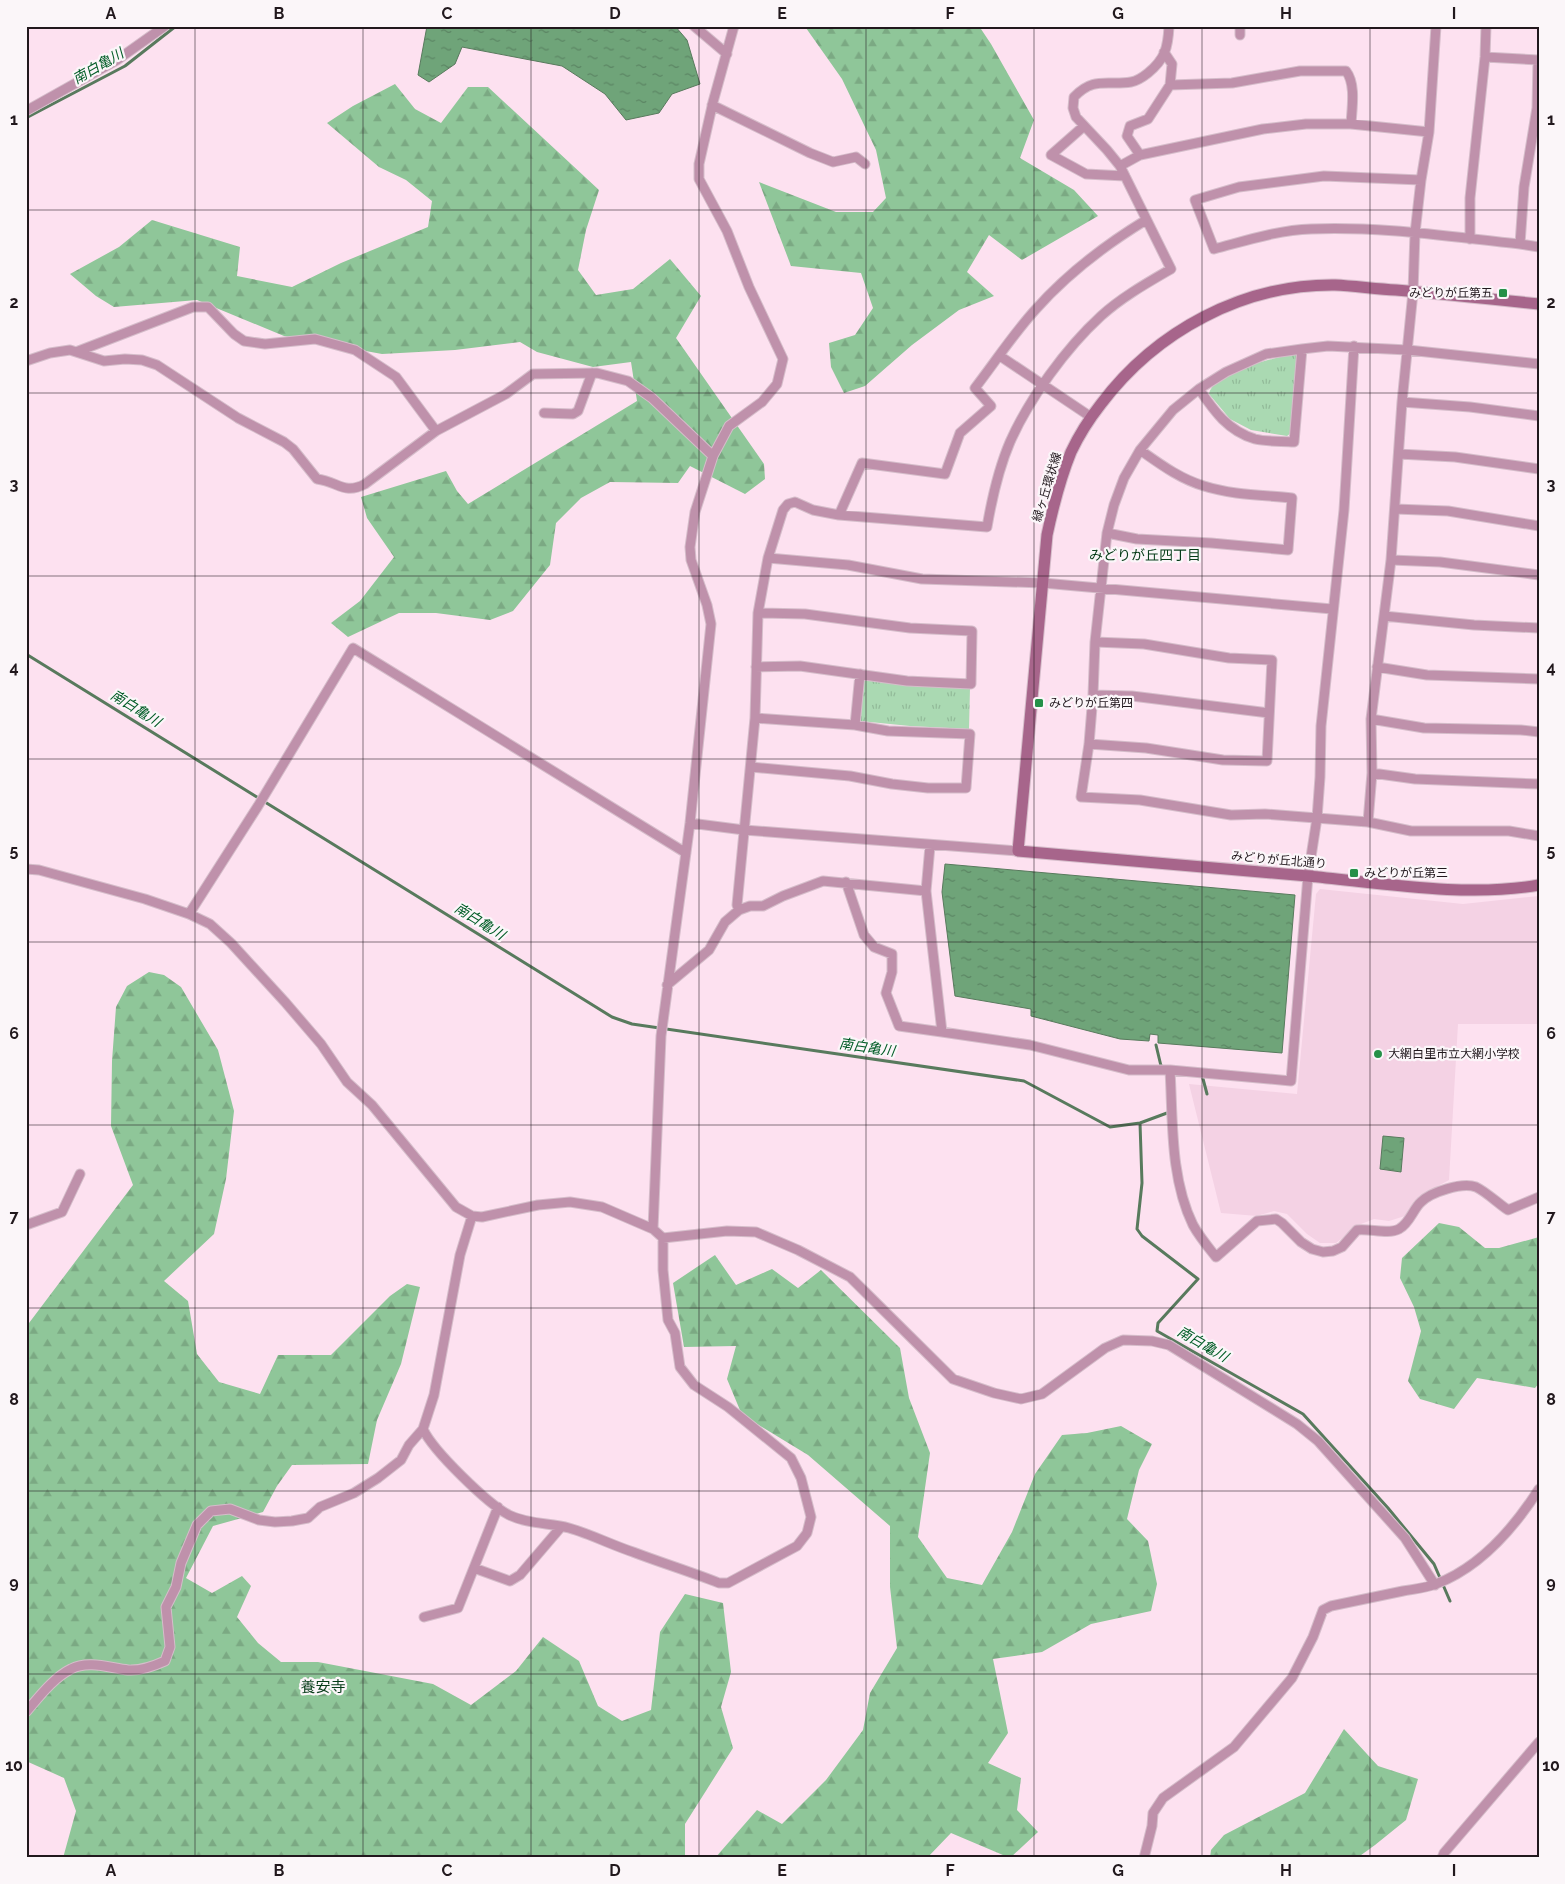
<svg xmlns="http://www.w3.org/2000/svg" width="1565" height="1884" viewBox="0 0 1565 1884" font-family="Raleway,'Noto Sans JP',sans-serif">
<style>
.built{fill:#f4d2e4}
.forest{fill:url(#forest-firs)}
.park{fill:url(#park-tufts)}
.water{fill:url(#water-ripples);stroke:#587a5d}
.lines{fill:none;stroke-linecap:round;stroke-linejoin:round}
.stream{stroke:#587a5d;stroke-width:3}
.street-casing{stroke:#d5bdca;stroke-width:11}
.secondary-casing{stroke:#d5bdca;stroke-width:13}
.street{stroke:#bf91ab;stroke-width:9}
.secondary{stroke:#a7658b;stroke-width:11}
.grid{fill:none;stroke:#21181d;stroke-width:1;stroke-opacity:0.55}
.poi-dot{fill:#259048;stroke:#fbf6f9;stroke-width:2}
.labels{text-anchor:middle;stroke-width:4.5;stroke-linejoin:round;paint-order:stroke}
.poi-label{font-size:12px;fill:#21181d;stroke:#fbf6f9;text-anchor:start}
.street-label{font-size:12px;fill:#21181d;stroke:#fbf6f9}
.water-label{font-size:14px;font-style:italic;fill:#015c26;stroke:#fbf6f9}
.neighbourhood-label{font-size:14px;fill:#073c19;stroke:#fbf6f9}
.quarter-label{font-size:15px;fill:#073c19;stroke:#fbf6f9}
.neatline{fill:none;stroke:#21181d;stroke-width:2}
.grid-label{font-size:16px;text-anchor:middle;font-weight:bold;fill:#21181d}
</style>
<defs>
<pattern id="forest-firs" width="22" height="20" patternUnits="userSpaceOnUse" patternTransform="scale(1.25)"><rect width="22" height="20" fill="#8fc699"/><path d="M5 1l3.5 6h-7zM16 11l3.5 6h-7z" fill="#7ba983"/></pattern>
<pattern id="park-tufts" width="24" height="20" patternUnits="userSpaceOnUse" patternTransform="scale(1.25)"><rect width="24" height="20" fill="#aad9b2"/><path d="M3 7l-1-3M5 7V3M7 7l1-3M15 17l-1-3M17 17v-4M19 17l1-3" fill="none" stroke="#92ba99"/></pattern>
<pattern id="water-ripples" width="26" height="14" patternUnits="userSpaceOnUse" patternTransform="scale(1.25)"><rect width="26" height="14" fill="#6fa479"/><path d="M2 4q2-2 4 0t4 0M15 11q2-2 4 0t4 0" fill="none" stroke="#5b8563"/></pattern>
</defs>
<rect width="100%" height="100%" fill="#fde1f0"/>
<path class="built" d="M1320 889 1463 904 1539 896V1024H1458L1449 1180 1427 1192 1405 1216 1389 1221 1374 1219 1361 1224 1336 1243H1320L1307 1234 1287 1214 1274 1211 1257 1216 1221 1213 1189 1084 1297 1094 1316 894Z"/>
<path class="forest" d="M802 26H979L991 44 1034 120 1020 158 1074 190 1098 216 1022 260 989 235 967 272 994 296 959 310 912 345 865 386 844 393 831 367 829 343 855 335 873 308 861 273 791 266 759 182 836 212H873L886 198 876 150 842 79 806 28Z
M395 84 415 109 441 123 468 87H488L599 190 586 230 578 270 596 295 633 289 670 259 701 296 676 338 764 464 765 479 745 494 690 466 678 483 610 482 581 498 556 523 550 565 513 611 490 620 436 613H399L348 637 331 623 360 601 394 557 367 518 361 497 446 471 457 491 468 504 637 401 631 362 593 367 537 352 520 342 455 350 382 354 284 336 197 300 114 307 96 296 70 274 119 247 152 220 240 247 237 276 292 287 341 263 428 227 432 201 406 180 379 167 327 123 353 106Z
M149 972 164 975 181 987 218 1050 234 1111 226 1179 214 1234 164 1281 188 1301 197 1354 219 1382 260 1394 278 1355H331L390 1296 407 1284 420 1287 401 1364 377 1420 368 1464 292 1465 277 1486 263 1512 213 1526 186 1578 212 1593 242 1576 251 1586 237 1617 258 1643 281 1662H318L433 1684 471 1705 516 1671 543 1637 579 1661 598 1706 622 1721 651 1710 660 1632 685 1594 723 1603 731 1672 721 1707 733 1748 685 1824V1858H63L76 1811 64 1778 26 1761V1327L133 1185 111 1126 112 1061 116 1007 127 986Z
M1439 1223 1459 1227 1485 1248H1499L1539 1237V1383L1535 1388 1477 1378 1454 1409 1420 1399 1408 1381 1421 1331 1414 1307 1400 1278 1402 1258Z
M715 1255 736 1285 772 1269 798 1288 821 1270 900 1348 909 1398 930 1453 918 1537 947 1578 982 1585 1012 1532 1035 1474 1062 1435 1087 1433 1121 1426 1152 1444 1139 1470 1127 1519 1148 1541 1157 1584 1151 1611 1091 1624 1042 1652 993 1659 1008 1733 988 1763 1021 1778 1017 1810 1038 1832 1010 1858 951 1833 927 1858H715L757 1810 782 1824 826 1780 863 1730 870 1693 897 1648 890 1587V1526L808 1455 742 1415 727 1379 736 1346 684 1347 673 1283Z
M1344 1729 1378 1766 1418 1779 1406 1820 1375 1845 1357 1858H1210L1211 1850 1224 1835 1305 1793Z"/>
<path class="park" d="M1297 353 1291 433 1287 436 1251 430 1230 419 1209 394C1214 371 1276 358 1297 353Z
M864 677 917 685 970 688 969 729 910 726 860 721Z"/>
<path class="water" d="M427 26H675L687 40 700 84 672 94 659 113 626 120 605 94 562 66 462 47 455 64 429 82 418 75Z
M945 864 1295 895 1282 1053 1158 1043V1035L1150 1034 1149 1041 1120 1039 1031 1016V1009L955 996 942 892Z
M1383 1136 1404 1138 1401 1172 1380 1169Z"/>
<g class="lines">
<path class="stream" d="M26 118 125 66 176 26
M26 654 612 1017 632 1024 1024 1081 1110 1127 1140 1123 1167 1113
M1156 1045 1161 1066H1162
M1202 1075 1207 1094
M1140 1123 1142 1183 1137 1229 1142 1236 1198 1279 1158 1323 1157 1331 1303 1414 1388 1508 1434 1564 1450 1601"/>
<defs>
<path id="street" d="M694 26 727 54
M1240 35V26
M1164 52 1172 64 1170 85
M1485 57 1539 60
M712 105 810 153 833 162 856 157 865 164
M26 111 117 60 165 26
M1084 126 1051 155 1086 174 1125 176
M1140 155 1127 136 1130 126 1148 119 1170 85 1232 83 1300 71H1346C1356 84 1352 107 1351 124
M1120 166 1107 150 1076 117 1073 108 1074 97C1094 76 1107 86 1131 82 1137 81 1143 77 1148 73 1165 59 1168 48 1169 26
M1421 180 1324 176 1239 187 1195 200 1214 249C1245 241 1278 230 1311 229 1380 226 1451 237 1520 244L1539 247
M1470 239V198L1485 57 1486 26
M1520 244 1524 187 1537 108 1538 60
M76 352 193 307H208L234 334 244 341 265 344 315 339 355 350 396 377 436 431
M1000 356 1091 417
M26 361 50 353 70 350 104 361 125 359 142 360 157 365 238 418 284 442 293 449 317 479C339 482 344 495 365 484L436 431 506 394 533 374 597 373 628 381 652 398 713 456
M1539 364 1408 350 1328 346 1302 349 1266 354 1226 372 1199 389 1173 410 1140 450 1124 478 1114 505 1107 533 1095 642 1093 695 1089 744 1081 797 1140 800 1231 815 1265 814 1368 822 1411 831H1509L1539 836
M1199 389C1214 411 1228 431 1255 439 1267 442 1282 441 1294 442L1302 349
M1402 402 1470 407 1539 416
M544 413 573 414 578 411 592 373
M1399 454 1455 457 1539 469
M1395 509 1448 511 1539 526
M839 515 862 463 945 474 960 433 991 406 975 388C995 362 1014 333 1036 309 1068 273 1105 245 1146 220
M1107 533 1137 539 1211 543 1288 550 1292 498C1263 495 1232 495 1204 486 1180 479 1160 464 1140 450
M768 558 848 565 922 579 1043 583 1332 609
M1391 560 1440 562 1539 575
M1384 616 1474 625 1539 628
M756 667 800 666 907 681 971 684 972 631 910 628 805 614 758 613
M1377 667 1427 675 1539 679
M1093 695 1132 696 1269 713
M1371 719 1424 728 1521 730 1539 732
M855 725 860 674
M1089 744 1146 748 1223 760 1267 761 1272 660 1229 658 1144 644 1095 642
M751 767 850 776 892 784 928 788H966L970 734 888 731 855 725 755 718
M1372 773 1415 779 1539 784
M1368 822 1372 773 1371 719 1391 560 1402 402 1413 292 1415 233 1421 180 1429 132 1436 26
M690 823 744 830 1018 851
M930 846 926 891 942 1032 1030 1045 1129 1070H1170L1291 1081 1308 876 1317 818 1320 777 1321 726 1344 510 1354 346
M26 869 39 870 145 899 189 914 210 924 231 943 285 1002 321 1044 347 1082 372 1105 456 1207 472 1216 482 1217 538 1205 570 1202 602 1207 653 1229 663 1238 727 1231 756 1232 798 1250 850 1277 953 1379 994 1393 1021 1399 1042 1394 1105 1348 1123 1340 1152 1341 1169 1345 1297 1424 1318 1441 1405 1538 1435 1585
M846 882 864 935 874 947 892 954V972L886 993 899 1026 942 1032
M739 910 737 905 755 718 758 613 768 558 783 510 788 504 795 502 813 510 839 515 987 527C992 498 998 470 1010 442 1029 399 1066 348 1101 316 1122 297 1147 283 1171 269L1120 166 1140 155 1263 129 1306 124H1351L1429 132
M189 914 258 806 353 648 686 853
M667 985 709 950 725 922 739 910 750 906H763L783 896 823 881 926 891
M1170 1070C1173 1121 1170 1178 1193 1225 1199 1236 1208 1247 1216 1257L1257 1221 1276 1219 1282 1223 1301 1242 1312 1249 1323 1252 1333 1251 1342 1247 1357 1230C1369 1228 1388 1235 1399 1229 1410 1223 1413 1209 1421 1202 1431 1192 1462 1182 1476 1187 1485 1191 1499 1204 1508 1210L1539 1197
M26 1225 62 1212 80 1174
M653 1229 661 1036 690 823 711 624 707 605 691 560 690 547 695 512 713 456 729 426 762 402 777 384 783 359 749 287 727 231 699 179V164L713 102 734 26
M423 1429C433 1451 488 1504 509 1515 527 1524 550 1523 569 1528 590 1534 612 1545 633 1552 662 1563 691 1572 719 1583H728L797 1546 807 1533 811 1517 801 1478 791 1458 728 1407 694 1385 680 1367 675 1333 668 1320 663 1270V1238
M474 1568 510 1581 520 1575 561 1527
M424 1617 458 1608 498 1507
M26 1712C39 1697 53 1678 71 1669 88 1660 110 1668 128 1670 141 1671 154 1666 165 1661L170 1647 166 1607 176 1587 181 1563 197 1525 211 1511 230 1509 259 1520 275 1522 292 1521 308 1518 320 1507 354 1493 378 1478 401 1460 409 1445 423 1429 434 1395 460 1255 472 1216
M1144 1858 1152 1826 1153 1813 1163 1798 1234 1747 1292 1678 1313 1637 1323 1610 1331 1606C1355 1601 1379 1596 1403 1591 1414 1589 1426 1588 1436 1584 1481 1567 1514 1528 1539 1489
M1442 1858 1444 1853 1539 1742"/>
<path id="secondary" d="M1539 304C1491 299 1443 294 1396 290 1376 289 1355 286 1335 285 1243 284 1156 331 1101 404 1090 418 1079 435 1071 452 1060 479 1053 507 1047 535L1018 851C1115 860 1212 867 1308 876 1381 883 1467 898 1539 885"/>
</defs>
<use href="#street" class="street-casing"/>
<use href="#secondary" class="secondary-casing"/>
<use href="#street" class="street"/>
<use href="#secondary" class="secondary"/>
</g>
<path class="grid" d="M195 26V1858M363 26V1858M531 26V1858M699 26V1858M866 26V1858M1034 26V1858M1202 26V1858M1370 26V1858M26 210H1539M26 393H1539M26 576H1539M26 759H1539M26 942H1539M26 1125H1539M26 1308H1539M26 1491H1539M26 1674H1539"/>
<g class="poi-dot">
<rect x="1498" y="288" width="10" height="10" rx="2.5"/>
<rect x="1034" y="698" width="10" height="10" rx="2.5"/>
<rect x="1349" y="868" width="10" height="10" rx="2.5"/>
<circle cx="1378" cy="1054" r="5"/>
</g>
<g class="labels">
<g class="poi-label">
<text x="1493" y="297" text-anchor="end">みどりが丘第五</text>
<text x="1049" y="707">みどりが丘第四</text>
<text x="1364" y="877">みどりが丘第三</text>
<text x="1388" y="1058">大網白里市立大網小学校</text>
</g>
<g class="street-label">
<text transform="translate(1047 487) rotate(-73)" y="4">緑ヶ丘環状線</text>
<text transform="translate(1279 860) rotate(5)" y="4">みどりが丘北通り</text>
</g>
<g class="water-label">
<text transform="translate(98 66) rotate(-30)" y="5">南白亀川</text>
<text transform="translate(136 708) rotate(32)" y="5">南白亀川</text>
<text transform="translate(480 921) rotate(32)" y="5">南白亀川</text>
<text transform="translate(867 1047) rotate(8)" y="5">南白亀川</text>
<text transform="translate(1203 1344) rotate(30)" y="5">南白亀川</text>
</g>
<g class="neighbourhood-label">
<text x="1145" y="560">みどりが丘四丁目</text>
</g>
<g class="quarter-label">
<text x="323" y="1692">養安寺</text>
</g>
</g>
<rect width="1565" height="1884" fill="none" stroke="#fbf6f9" stroke-width="55"/>
<rect x="28" y="28" width="1510" height="1828" class="neatline"/>
<g class="grid-label">
<text x="111" y="19">A</text>
<text x="279" y="19">B</text>
<text x="447" y="19">C</text>
<text x="615" y="19">D</text>
<text x="782" y="19">E</text>
<text x="950" y="19">F</text>
<text x="1118" y="19">G</text>
<text x="1286" y="19">H</text>
<text x="1454" y="19">I</text>
<text x="14" y="125">1</text>
<text x="1551" y="125">1</text>
<text x="14" y="308">2</text>
<text x="1551" y="308">2</text>
<text x="14" y="490">3</text>
<text x="1551" y="490">3</text>
<text x="14" y="673">4</text>
<text x="1551" y="673">4</text>
<text x="14" y="856">5</text>
<text x="1551" y="856">5</text>
<text x="14" y="1039">6</text>
<text x="1551" y="1039">6</text>
<text x="14" y="1222">7</text>
<text x="1551" y="1222">7</text>
<text x="14" y="1405">8</text>
<text x="1551" y="1405">8</text>
<text x="14" y="1588">9</text>
<text x="1551" y="1588">9</text>
<text x="14" y="1771">10</text>
<text x="1551" y="1771">10</text>
<text x="111" y="1876">A</text>
<text x="279" y="1876">B</text>
<text x="447" y="1876">C</text>
<text x="615" y="1876">D</text>
<text x="782" y="1876">E</text>
<text x="950" y="1876">F</text>
<text x="1118" y="1876">G</text>
<text x="1286" y="1876">H</text>
<text x="1454" y="1876">I</text>
</g>
</svg>
